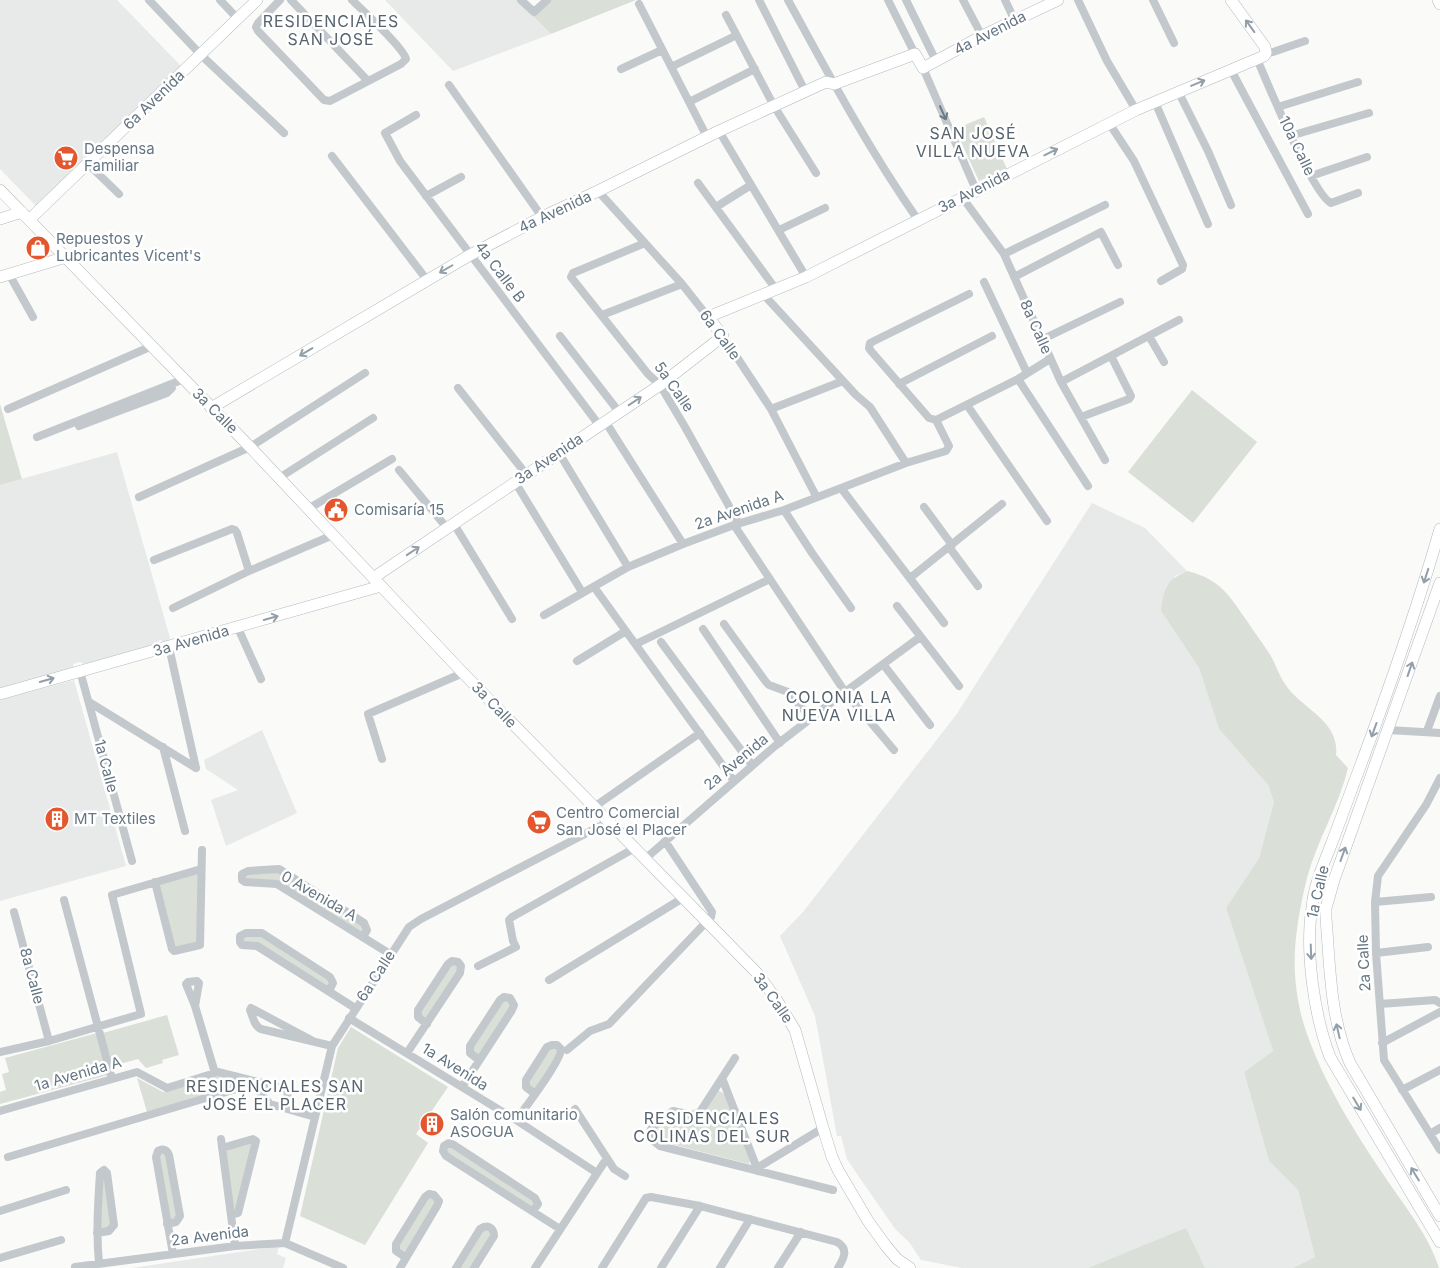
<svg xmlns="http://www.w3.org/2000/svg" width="1440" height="1268" viewBox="0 0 1440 1268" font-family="Inter,sans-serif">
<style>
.built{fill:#e8e9e9}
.green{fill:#dadfd7}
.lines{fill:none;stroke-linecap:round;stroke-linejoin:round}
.secondary-casing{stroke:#b3babf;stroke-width:12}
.street{stroke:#c3c8cc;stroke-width:8}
.secondary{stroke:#fff;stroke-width:11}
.oneway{stroke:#939fa8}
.oneway2{stroke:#6a7a87}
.labels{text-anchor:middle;stroke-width:5;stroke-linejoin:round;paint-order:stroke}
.street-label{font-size:15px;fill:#657683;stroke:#fff}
.poi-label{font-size:15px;fill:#657683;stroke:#fff;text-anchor:start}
.neighbourhood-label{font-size:16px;letter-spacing:1px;fill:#57646e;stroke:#fff}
</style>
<rect width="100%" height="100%" fill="#fafaf8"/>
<path class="built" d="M0 0H117L182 67 37 207 0 169Z
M385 0H517L551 34 453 71Z
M117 452 170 638 168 642H164L160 640 151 646 84 664 80 662 73 664 74 668 0 688V485Z
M1092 503 1145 528 1187 571 1175 576 1161 611 1199 668 1219 729 1268 785 1274 802 1259 858 1226 908 1273 1051 1244 1072 1269 1161 1298 1190 1315 1257 1293 1268H1205L1186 1229 1088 1268H962L921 1260 909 1242 896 1230 859 1177 847 1159 841 1136H837L815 1016 780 936 803 912 956 715Z
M74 680 126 866 0 901V700Z
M262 730 297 813 226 846 211 800 238 790 206 769 204 760Z
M279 1246 277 1254 286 1258 283 1268H132Z"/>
<path class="green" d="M550 0H636L551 34 533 16Z
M984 117 1007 169 979 181 955 129Z
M1192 390 1257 442 1193 523 1128 472Z
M0 404 22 479 0 485Z
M1187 571C1220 579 1229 595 1247 621 1254 632 1262 642 1269 653 1275 662 1278 674 1285 684 1301 709 1340 720 1336 755L1348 768C1339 806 1317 840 1307 878 1303 894 1299 913 1297 930 1292 962 1295 1000 1306 1031 1324 1084 1356 1134 1387 1180 1406 1208 1429 1236 1439 1268H1293L1315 1257 1298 1190 1269 1161 1244 1072 1273 1051 1226 908 1259 858 1274 802 1268 785 1219 729 1199 668 1161 611C1164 589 1166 580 1187 571Z
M201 869 200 942 174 951 155 882Z
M279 869 364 923 363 937 277 884 245 882 243 873Z
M262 933 330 977 329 991 258 946H244L240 936Z
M448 964 461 966 427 1024 418 1010Z
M500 1000 513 1002 479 1060 470 1046Z
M167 1015 179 1055 162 1060 163 1063 146 1068 138 1059 113 1066 103 1033Z
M351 1027 448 1087 416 1134 428 1143 365 1245 300 1216 338 1048Z
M97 1033 108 1075 0 1104V1092L6 1090 2 1074 9 1072 5 1058Z
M547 1047 561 1049 535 1094 526 1080Z
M218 1076 246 1084 147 1112 137 1078 163 1092Z
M718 1090 726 1095 750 1160 749 1164 659 1141 655 1139 653 1134 656 1127 675 1115 695 1119 702 1116 714 1094Z
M253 1139 238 1213 231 1215 222 1148Z
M449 1143 535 1198 533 1211 446 1156 443 1147Z
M165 1150 179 1214 167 1224 157 1153Z
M104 1170 114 1225 97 1233Z
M425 1197 438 1198 405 1257 396 1244Z
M1186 1228 1205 1268H1088Z
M480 1229 493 1230 474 1268H456Z"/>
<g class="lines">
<defs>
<path id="secondary" d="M1438 0 1440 4
M0 190 250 447 463 673 757 973 776 999 795 1030 823 1128 832 1157 838 1170 868 1221 886 1246 897 1259 910 1268
M0 219 22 212
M30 219 257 0
M0 277 66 257
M211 408 470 255 542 217 598 191 719 131 826 82 834 84 915 54 923 68 982 36 1058 0
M1440 529C1417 609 1389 689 1360 767 1350 793 1341 819 1331 845 1323 865 1314 886 1312 907 1305 951 1314 1015 1330 1057L1440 1242
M373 578 660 385 723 336 708 317 806 277 1136 110 1264 56 1266 53 1265 47 1231 0
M1440 583 1334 880 1326 908V918C1330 967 1330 1018 1350 1063L1440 1216
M0 694 381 586"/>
</defs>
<use href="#secondary" class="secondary-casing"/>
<path class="street" d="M149 0 201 55 284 133
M220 0 238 19
M280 0 258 23 256 27 258 31 324 100 330 101 401 64 406 59C403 47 363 11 352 0
M291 0 368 81
M521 0 534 12 547 0
M759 0 805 91
M788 0C829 75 869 150 918 220
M888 0 915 54
M906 0 936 61
M963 0 982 36
M1005 0 1015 21
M1078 0 1107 61 1136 110
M1153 0 1174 43
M639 4 707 137
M726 15 774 106 816 173
M1266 53 1273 52 1305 41
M1257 59C1268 84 1313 195 1331 203L1358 193
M671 67 731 38
M923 68 976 190
M621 69 662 50
M1231 70 1308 214
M449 85 542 217
M1178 91 1208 151 1231 205
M689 102 755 69
M1155 102 1208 224
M1278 107 1358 82
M416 115 385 133 400 161 599 425
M1109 123 1134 161 1183 265 1182 269 1161 281
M719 131 806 277
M1290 136 1369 113
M332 156 427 280
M88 164 119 194
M1311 176 1367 157
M698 183 775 288
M598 191 682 284 708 317
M426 196 461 177
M962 197 1004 254 1061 382 1105 460
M716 207 751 185
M779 230 825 208
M645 243 573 273 571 277 648 374 660 385 685 427 739 524
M1004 254 1105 205
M9 274 33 317
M1014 277 1101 232 1118 265
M984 282 1027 373
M763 294 856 395 870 407 906 463
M602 315 682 284
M560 336 619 412
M723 336 771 409 816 496
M1149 336 1164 362
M1041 340 1120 302
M1018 379 1088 486
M1061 382 1179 320
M899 384 992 336
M458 388 526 474
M967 405 1047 521
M8 409 152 346
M771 409 843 381
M1081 417 1129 399 1131 396 1111 356
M936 420 1018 379 1050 359
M605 421 683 544
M79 426 167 393 172 388V384
M37 437 184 379
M559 453 628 567
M399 470 447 528
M279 478 373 418
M515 482 582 592
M841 488 944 623
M139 497 250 447 365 373
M924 507 952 545
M308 509 392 459
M784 510 812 553 851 608
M454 524 512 619
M734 525 845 692 894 750
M949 547 978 586
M154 560 232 529 235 530 237 533 249 571
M910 578 1002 504
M597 591 734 781
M897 606 959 686
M173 608 249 571 333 535
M544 615 628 567 683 544 734 525 784 510 906 463 946 451 949 446 936 420 929 418 871 351 869 348 870 343 969 294
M724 624 766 682 769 685 788 692 811 718
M238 628 261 679
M703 629 780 743
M661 642 752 765
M636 644 770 579
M169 647 196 768
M577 661 626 631
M883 664 930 725
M80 671 132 861
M89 702 196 768
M1388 730 1440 733
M1427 731 1440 696
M163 747 185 831
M382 759 368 714 463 673
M1440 778 1426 805 1378 876 1375 902 1376 953 1384 1060 1440 1150
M594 807 700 733
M645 859 775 746 845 692 920 637
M155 882 172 949 174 951 200 945 202 850
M64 900 112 1079
M1375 902 1431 897
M14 912 49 1041
M363 937 367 930 364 923 279 869 248 871 242 874V880L245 882 277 884 390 954
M1376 953 1428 947
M478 966 516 947 513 941 509 920 512 917 633 849
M549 980 683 898
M329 991 333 983 330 977 262 933H246L240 936V942L242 945 257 946 355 1008
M1380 1004 1435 1000 1440 1003
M195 1006 186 984 188 982 197 981 199 983 195 1006 215 1073
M349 1018 516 1120 597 1173
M313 1041 251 1008 250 1010C253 1017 254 1026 261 1029L332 1046
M1382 1043 1440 1012
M567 1050 590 1031 609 1024 711 917 712 912 665 841
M0 1052 49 1041 141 1014 112 895 201 869
M407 1053 460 973 461 966 458 962 452 961 448 964 418 1010V1017L427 1024
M735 1058 700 1112 692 1115 673 1111 652 1127 649 1134 652 1140 660 1146 833 1190
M722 1078 758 1171
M251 1082 270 1104 315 1117
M462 1087 512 1010 514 1005 510 998 504 997 500 1000 470 1046V1053L479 1060
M1402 1090 1440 1070
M575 1109 614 1169 625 1176
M0 1111 137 1072 167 1088 218 1072 287 1089 288 1091 286 1108
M516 1120C525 1108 562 1060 561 1049L557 1045H552L547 1047 526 1080V1087L535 1094
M1430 1134 1440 1128
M221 1139 235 1246
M222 1148 253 1139 256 1141 238 1213 231 1215
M8 1157 253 1084
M757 1168 823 1128
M0 1211 66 1190
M533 1211 538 1204 535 1198 454 1145 449 1143 444 1146 443 1151 446 1156 560 1229
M167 1224 176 1222 180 1216 169 1155C167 1150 163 1148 158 1151L156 1157 173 1254
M97 1233 109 1231 114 1225 107 1173 104 1170 100 1173C98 1204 96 1233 99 1263
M285 1243 332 1046 409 927 421 919 608 822
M0 1258 61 1240
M75 1267 235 1246 285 1243 343 1268
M400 1268 437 1206 439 1201 434 1195 429 1194 425 1197 396 1244V1251L405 1257
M456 1268 480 1229C487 1224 494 1227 494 1236L474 1268
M535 1268 607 1158
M602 1268 646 1198 651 1197 700 1206 837 1242C849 1249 844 1258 838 1268
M661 1268 700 1206
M720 1268 750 1219
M778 1268 801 1232"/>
<use href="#secondary" class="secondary"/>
</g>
<defs><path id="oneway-shaft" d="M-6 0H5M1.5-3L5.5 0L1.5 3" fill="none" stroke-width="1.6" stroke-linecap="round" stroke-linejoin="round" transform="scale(1.25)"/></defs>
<g class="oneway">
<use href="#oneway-shaft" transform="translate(1250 26) rotate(-126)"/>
<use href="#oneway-shaft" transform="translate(1198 83) rotate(-22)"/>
<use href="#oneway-shaft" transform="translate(1051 152) rotate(-26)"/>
<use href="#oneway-shaft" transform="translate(446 269) rotate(150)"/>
<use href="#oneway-shaft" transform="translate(306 352) rotate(149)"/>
<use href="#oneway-shaft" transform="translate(635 401) rotate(-33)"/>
<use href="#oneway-shaft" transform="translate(413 551) rotate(-34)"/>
<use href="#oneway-shaft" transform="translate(1426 576) rotate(108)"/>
<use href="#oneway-shaft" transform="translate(271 618) rotate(-16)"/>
<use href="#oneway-shaft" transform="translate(1410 669) rotate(-71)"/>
<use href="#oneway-shaft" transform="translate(47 680) rotate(-16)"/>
<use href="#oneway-shaft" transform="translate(1374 730) rotate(110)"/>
<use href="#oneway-shaft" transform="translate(1343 854) rotate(-70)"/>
<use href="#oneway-shaft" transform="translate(1311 952) rotate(88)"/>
<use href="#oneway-shaft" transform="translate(1338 1031) rotate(-103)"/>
<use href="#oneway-shaft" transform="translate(1357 1104) rotate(59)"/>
<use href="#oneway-shaft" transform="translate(1415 1174) rotate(-121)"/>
</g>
<use class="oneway2" href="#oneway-shaft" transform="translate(943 113) rotate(66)"/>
<defs>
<symbol id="supermarket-disc" viewBox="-11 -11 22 22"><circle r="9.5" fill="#e4572e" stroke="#fff"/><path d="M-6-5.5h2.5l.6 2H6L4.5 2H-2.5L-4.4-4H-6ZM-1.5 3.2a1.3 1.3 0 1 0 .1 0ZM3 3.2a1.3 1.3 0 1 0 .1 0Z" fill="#fff"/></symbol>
<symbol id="shop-disc" viewBox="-11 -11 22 22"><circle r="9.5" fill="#e4572e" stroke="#fff"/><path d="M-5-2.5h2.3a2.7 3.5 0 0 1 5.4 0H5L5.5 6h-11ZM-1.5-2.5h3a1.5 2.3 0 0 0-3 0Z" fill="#fff"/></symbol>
<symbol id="civic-disc" viewBox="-11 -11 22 22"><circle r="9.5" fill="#e4572e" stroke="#fff"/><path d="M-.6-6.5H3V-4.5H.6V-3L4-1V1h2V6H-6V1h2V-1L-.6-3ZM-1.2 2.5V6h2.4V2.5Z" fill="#fff"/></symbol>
<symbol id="building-disc" viewBox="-11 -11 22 22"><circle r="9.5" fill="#e4572e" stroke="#fff"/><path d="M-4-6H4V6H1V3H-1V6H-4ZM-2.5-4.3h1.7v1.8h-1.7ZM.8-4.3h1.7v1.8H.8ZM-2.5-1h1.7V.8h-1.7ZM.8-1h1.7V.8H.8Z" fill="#fff"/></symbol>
</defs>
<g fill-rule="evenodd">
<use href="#supermarket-disc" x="52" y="144" width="28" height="28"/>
<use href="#shop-disc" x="24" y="234" width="28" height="28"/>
<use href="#civic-disc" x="322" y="496" width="28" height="28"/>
<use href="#building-disc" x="43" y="805" width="28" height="28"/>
<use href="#supermarket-disc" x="525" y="808" width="28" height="28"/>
<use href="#building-disc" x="418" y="1110" width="28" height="28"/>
</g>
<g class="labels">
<g class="street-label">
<text transform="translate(990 33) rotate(-27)" y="5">4a Avenida</text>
<text transform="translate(154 100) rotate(-44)" y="5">6a Avenida</text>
<text transform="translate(1297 146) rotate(64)" y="5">10a Calle</text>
<text transform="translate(974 191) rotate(-27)" y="5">3a Avenida</text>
<text transform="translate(555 212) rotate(-25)" y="5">4a Avenida</text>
<text transform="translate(500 272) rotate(53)" y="5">4a Calle B</text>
<text transform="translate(1036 327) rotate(66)" y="5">8a Calle</text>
<text transform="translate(720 335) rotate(54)" y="5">6a Calle</text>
<text transform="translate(674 387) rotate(55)" y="5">5a Calle</text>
<text transform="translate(215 411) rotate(45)" y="5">3a Calle</text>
<text transform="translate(549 459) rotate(-34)" y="5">3a Avenida</text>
<text transform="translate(739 510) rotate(-19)" y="5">2a Avenida A</text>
<text transform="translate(191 641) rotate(-16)" y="5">3a Avenida</text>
<text transform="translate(494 705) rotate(46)" y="5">3a Calle</text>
<text transform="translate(736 762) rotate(-40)" y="5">2a Avenida</text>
<text transform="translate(106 766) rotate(75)" y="5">1a Calle</text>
<text transform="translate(1318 892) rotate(-77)" y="5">1a Calle</text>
<text transform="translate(319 896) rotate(30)" y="5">0 Avenida A</text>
<text transform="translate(1364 963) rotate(-93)" y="5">2a Calle</text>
<text transform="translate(32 976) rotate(75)" y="5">8a Calle</text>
<text transform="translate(376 976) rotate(-57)" y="5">6a Calle</text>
<text transform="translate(773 998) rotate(55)" y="5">3a Calle</text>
<text transform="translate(455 1067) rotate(32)" y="5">1a Avenida</text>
<text transform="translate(78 1074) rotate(-16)" y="5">1a Avenida A</text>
<text transform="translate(210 1236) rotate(-7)" y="5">2a Avenida</text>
</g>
<g class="poi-label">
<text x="84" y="154">Despensa<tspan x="84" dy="17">Familiar</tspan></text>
<text x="56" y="244">Repuestos y<tspan x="56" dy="17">Lubricantes Vicent's</tspan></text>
<text x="354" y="515">Comisaría 15</text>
<text x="556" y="818">Centro Comercial<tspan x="556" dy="17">San José el Placer</tspan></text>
<text x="74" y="824">MT Textiles</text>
<text x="450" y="1120">Salón comunitario<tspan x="450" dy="17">ASOGUA</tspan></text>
</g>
<g class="neighbourhood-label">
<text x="331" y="27">RESIDENCIALES<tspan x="331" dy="18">SAN JOSÉ</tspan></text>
<text x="973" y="139">SAN JOSÉ<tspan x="973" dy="18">VILLA NUEVA</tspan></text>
<text x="839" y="703">COLONIA LA<tspan x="839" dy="18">NUEVA VILLA</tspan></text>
<text x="275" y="1092">RESIDENCIALES SAN<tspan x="275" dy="18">JOSÉ EL PLACER</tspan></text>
<text x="712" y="1124">RESIDENCIALES<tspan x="712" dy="18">COLINAS DEL SUR</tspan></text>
</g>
</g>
</svg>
